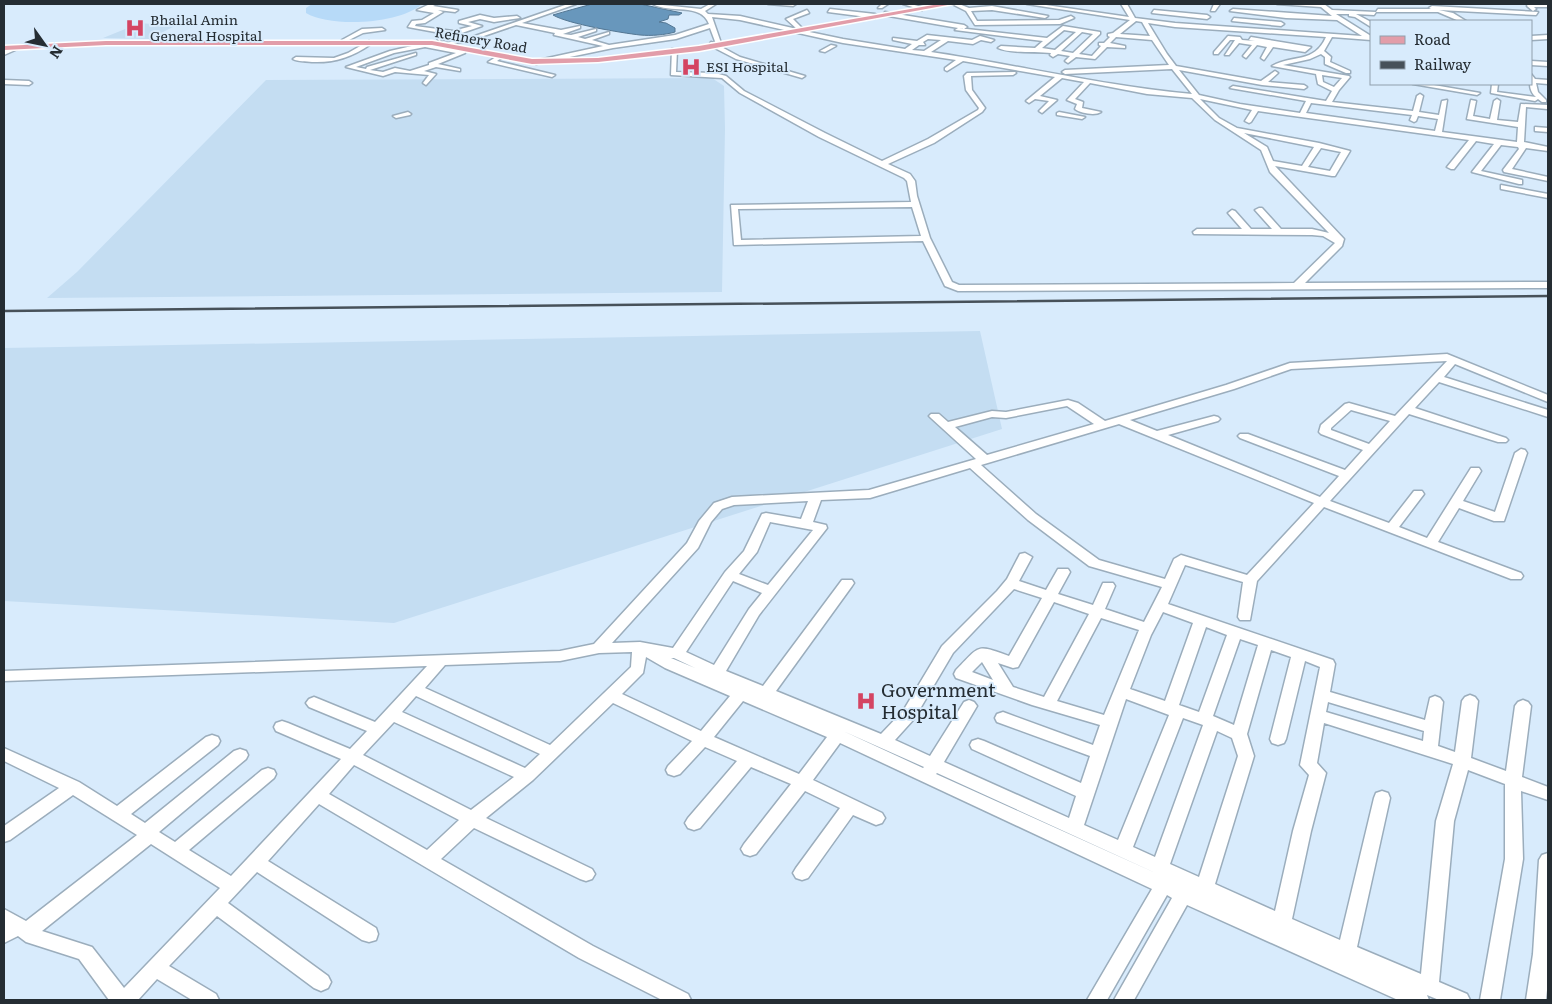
<svg xmlns="http://www.w3.org/2000/svg" width="1552" height="1004" viewBox="0 0 1552 1004" font-family="Literata,serif">
<style>
.built{fill:#c4ddf2}
.green{fill:#b7daf8}
.water{fill:#6897bc;stroke:#547793}
.lines{fill:none;stroke-linecap:round;stroke-linejoin:round}
.minor-casing{stroke:#9badbc;stroke-width:3}
.major-casing{stroke:#fff;stroke-width:3}
.minor{fill:#fff;fill-rule:evenodd}
.major{fill:#e29da9;fill-rule:evenodd}
.rail{stroke:#475159;stroke-width:2.5}
.labels{text-anchor:middle;stroke-width:4;stroke-linejoin:round;paint-order:stroke}
.far-poi-label{font-size:14px;fill:#252d33;stroke:#d8ebfc;text-anchor:start}
.far-street-label{font-size:14px;fill:#252d33;stroke:#d8ebfc}
.near-poi-label{font-size:19px;fill:#252d33;stroke:#d8ebfc;text-anchor:start}
</style>
<rect width="100%" height="100%" fill="#d8ebfc"/>
<path class="built" d="M140 23 175 26 149 39 103 38Z
M712 78 724 86 725 129 722 292 47 298 77 272 266 80Z
M980 331 1002 429 394 623 4 601V348Z"/>
<path class="green" d="M312 4H422C400 24 331 28 306 13V8Z"/>
<path class="water" d="M592 4H640L682 13 679 15H669L668 19 659 22 666 23 675 28V32C665 35 651 36 640 35 622 33 568 24 553 15 566 11 578 8 592 4Z"/>
<g class="lines">
<defs>
<path id="minor" d="M430 4H437L433 6 458 10 455 12 438 10 443 12 425 23 416 24 415 26 453 31 472 26 459 23V21L480 15 494 18 517 16 520 18 494 22 480 19 468 22 482 26 439 41 437 38 446 34 408 27 412 21 422 20 434 13 417 10Z
M568 4H576L522 23 561 30 580 26V28L563 34 571 35 596 29V31L578 37 585 39 609 32V34L592 40 609 45 675 35 709 24C701 2 669 14 653 4L701 9 710 4H716L705 11 708 14 740 16 797 29 786 19 807 10 809 13 793 19 802 28 800 30 843 39 905 49 912 44 893 40V38L917 41 927 35 972 40 980 36 994 40 991 42 981 40 973 44 948 41 931 52C1018 65 1104 86 1192 94L1172 69 1065 74 1062 72 1065 70 1169 65 1152 40 1116 37 1110 43 1125 46V48L1107 47 1095 59 1076 57 1068 63 1065 61 1070 56 1058 54 1053 57 1050 55 1051 53C1037 51 1010 54 998 48L1001 46 1035 48 1043 41 955 30 958 28 1047 38 1063 26 1100 32V34L1079 54 1092 56 1101 46 1099 45V43H1104L1110 37 1108 36V34L1113 33 1130 20 1027 4H1039L1129 17 1121 4H1127L1135 18 1175 23 1362 36 1337 20 1286 18 1230 11 1233 9 1332 16 1321 7 1277 4H1324L1332 10 1376 12 1378 9H1431L1429 8 1432 6 1538 12 1536 15 1439 10 1453 13 1466 21H1459L1438 12H1376L1374 15 1356 14 1371 22V27L1355 17 1349 16V14H1336L1371 36V40L1332 37 1324 51 1331 57 1330 62 1350 71V73H1346L1325 64V57L1321 54 1310 59 1283 65 1349 76 1350 77 1339 90 1332 102 1413 111 1417 96 1420 94 1423 96 1419 112 1439 115 1442 101 1447 100 1442 132 1517 142 1518 127 1467 119 1471 100 1476 101 1473 116 1490 119 1494 101 1497 99 1500 101 1497 120 1518 122 1521 104 1548 105 1547 109 1526 107 1524 142 1548 147V151L1526 148 1512 169 1548 177V181L1504 172 1503 170 1519 149 1518 147 1501 145 1481 171 1522 180V184H1519L1472 172 1494 144 1476 141 1454 169H1451L1447 167 1469 140 1258 111 1251 122 1249 123 1245 121 1252 110 1200 99 1219 118 1237 128 1319 143 1350 151 1335 176H1332L1275 166 1344 239 1342 246 1305 283 1548 282V288L958 291 945 286 923 241 734 245 731 205 911 202 907 181 904 178 819 137 740 93 722 78 671 75 672 49 677 50 676 72 715 73 726 76 744 91 825 133 882 161 928 139 978 110 979 108 966 90 964 76 967 73 1015 72 1016 73 1013 75 971 76 972 90 985 108 982 112 934 143 888 164 910 174 915 181 917 196 930 238 952 282 959 285 1294 283 1335 243 1323 236 1312 235 1194 234 1193 232 1197 229H1242L1228 213 1232 210 1235 211 1251 229H1272L1255 210 1259 208H1262L1281 229H1312L1329 233 1270 172 1261 150 1215 120 1192 98 1147 94 1090 83 1075 99 1083 102 1082 108 1101 112C1095 116 1080 113 1075 109L1077 104 1067 100 1084 82 1062 78 1040 96 1057 100 1042 113 1039 111 1049 101 1035 99 1029 103 1026 101 1055 77 963 61 947 71 945 70V68L956 60 843 43 740 20 712 17 721 43 716 44 740 57 805 76 802 78 736 59 709 45 711 42 716 44 710 28 676 39 613 48 536 64 534 61 603 46 554 35 555 33 516 25 475 39 445 46 442 44 472 37ZM1136 21 1142 22 1150 36 1120 34ZM1148 23 1175 27 1326 37C1314 64 1293 54 1272 66L1316 74 1318 84 1332 91 1326 101 1233 86 1230 88 1306 101 1300 113 1240 104 1199 95 1179 70 1262 85 1304 89 1307 87 1304 85 1268 82 1278 73 1275 71 1261 81 1176 66 1167 54ZM1064 30 1076 32 1055 50 1042 48ZM1082 32 1093 34 1073 53 1061 51ZM928 39 941 40 924 51 912 50 919 45H925L923 42ZM1322 75 1342 78 1334 87 1323 82ZM1311 103 1412 115 1410 120 1414 122 1416 121 1418 116 1438 119 1435 131 1306 113ZM1244 133 1314 147 1302 166 1273 161 1267 147ZM1321 148 1341 152 1330 171 1308 167ZM912 207 921 236 741 240 738 209Z
M768 4H796L793 6Z
M882 4H888L882 8H878Z
M903 4H911L925 8 922 10Z
M952 4H959L969 8 992 6 1048 16 1045 18 992 10 971 11 977 21 1059 20 1071 16 1074 18 1060 24 975 25 966 11Z
M1214 4H1220L1215 11H1211Z
M1528 4H1548V7H1534L1536 9 1533 11 1527 6Z
M830 9 875 14 878 16 875 18 828 12Z
M1154 10 1207 15 1210 17 1207 19 1152 13Z
M885 12 964 25 967 27 964 29 883 15Z
M1234 18 1281 22 1284 24 1281 26 1232 21Z
M362 29 382 28 385 30 363 33 345 42 342 40Z
M1548 35V39L1531 40V36Z
M1228 36 1240 37 1242 40 1255 41 1249 40 1251 37 1311 47 1305 52 1273 47 1264 60 1261 58 1267 47 1257 45 1246 58 1243 56 1252 45 1239 43 1229 55H1225L1235 40H1230L1218 54H1214V52Z
M369 41 371 44C352 57 335 63 312 62 306 61 298 62 293 59L296 57 334 58 348 53Z
M425 43 465 51V53L438 64 460 69V71L436 67 424 71 436 74 426 85 423 83 429 75 395 72 383 76 346 67 390 51ZM425 47 456 53 429 63V65L410 71 395 68 383 72 370 70 416 55V53L367 67 366 69 356 67 394 53Z
M831 45 836 46 825 52 820 51Z
M17 46 22 47 4 55V51Z
M501 54 504 56 497 61 555 75 552 77 488 62Z
M1531 61 1548 62V66L1531 65Z
M1531 74 1535 79 1548 80V84L1536 83 1538 92 1546 100V102H1542L1538 99 1535 101 1491 93 1492 84H1498L1497 92 1536 97C1528 90 1530 82 1531 74Z
M4 80 29 81 32 83 29 85 4 84Z
M1413 84H1428L1480 93 1477 95Z
M408 112 411 114 410 115 396 118 393 116Z
M1059 112 1085 117 1082 119 1057 115V113Z
M1535 127 1548 128V132L1535 131Z
M1501 185 1548 194V198L1501 189Z
M1447 354 1548 395V402L1455 364 1444 377 1548 410V417L1439 382 1415 408 1506 438 1508 440 1506 442H1498L1409 414 1330 501 1389 523 1414 491H1422L1424 494 1399 527 1427 538 1471 468H1479L1481 471 1463 501 1495 512 1515 453 1521 449 1525 450 1527 453 1504 521H1494L1459 508 1438 542 1521 573 1523 576 1521 579H1511L1324 507 1257 581 1250 620H1240L1238 617 1243 582 1185 565 1168 604 1333 660 1335 664 1330 692 1425 720 1430 698 1435 696 1440 698 1443 702 1438 746 1455 752 1462 701 1465 697 1470 695 1475 697 1478 701 1471 758 1506 771 1515 706 1518 702 1523 700 1528 702 1531 706 1522 777 1548 787V800L1521 791 1523 859 1500 1000H1480L1505 859V784L1468 770 1454 821 1439 982 1467 994 1470 1000H1439L1427 995 1429 1000H1398L1187 905 1134 1000H1114L1172 898 1167 895 1107 1000H1087L1152 889 840 743 813 780 882 813 885 818 882 823 876 825 853 815 808 878 802 880 796 878 793 873 796 868 840 808 805 791 756 854 750 856 744 854 741 849 744 844 791 784 751 767 700 828 694 830 688 828 685 823 688 818 737 761 705 747 680 774 674 776 668 774 666 770 668 766 692 741 613 703 533 780 486 818 592 869 595 874 592 879 586 881 580 879 474 828 441 859 593 946 688 994 691 1000H662L579 958 319 804 268 861 376 928 378 934 376 940 369 942 362 940 257 872 228 903 328 976 331 982 328 988 321 991 314 988 217 916 169 966 216 994 219 1000H192L157 979 138 1000H109L79 959 26 942 18 936 4 943V909L26 921 137 835 73 795 10 840 4 842V826L59 788 4 761V748L79 782 117 806 206 737 212 735 218 737 220 741 218 745 131 814 145 823 234 751 240 749 246 751 248 755 246 759 159 832 175 842 262 770 268 768 274 770 276 774 274 778 189 850 231 876 341 759 276 731 274 727 276 723 282 721 288 723 350 749 367 731 309 707 306 703 309 699 314 697 319 699 375 722 427 666 4 681V671L560 651 594 644 687 543 699 521 714 503 732 497 869 490 976 459 931 418 929 416 931 414H939L948 422 992 411 1006 412 1068 400 1078 403 1105 421 1226 385 1290 363ZM1447 361 1395 416 1349 403 1345 404 1321 425 1319 432 1321 434 1363 450 1345 470 1248 434H1240L1238 436 1240 438 1339 476 1320 497 1168 435 1218 421 1220 419 1218 417 1214 416 1157 431 1130 420 1234 389 1291 369ZM1067 406 1094 424 987 455 955 427 992 417 1006 418ZM1351 410 1390 421 1369 444 1331 430V428ZM1119 424 1314 503 1247 575 1181 555 1174 559 1165 579 1099 560 1036 514 981 465ZM970 468 1028 520 1089 566 1162 587 1144 622 1105 609 1115 586 1113 583H1103L1093 605 1058 594 1070 572 1068 569H1058L1046 590 1019 581 1032 557 1025 553 1020 554 1007 579 997 591 942 646 903 711 881 734 776 691 852 586 854 583 852 580H842L763 686 726 671 759 615 827 528 826 525 813 522 821 500 870 498ZM808 501 801 519 766 513 762 514 744 551 725 572 673 648 640 642 612 643 698 548 711 522 722 509 734 505ZM770 522 813 530 768 585 739 574 757 552ZM733 581 762 593 749 609 714 665 686 652ZM1014 589 1042 598 1009 656C975 644 981 645 956 670L954 674 956 678 1032 705 1100 725 1093 745 1003 712 997 714 995 718 997 722 1090 756 1081 783 984 741 978 739 972 741 970 745 972 749 1076 796 1069 818 944 762 977 706 974 702 969 700 964 702 930 756 895 740 914 719 953 653ZM1054 602 1089 614 1044 697 1013 687 998 663 1013 668 1018 667ZM1163 612 1193 623 1165 701 1130 689 1151 635ZM1101 618 1139 630 1104 715 1057 701ZM1206 627 1227 635 1199 712 1179 705ZM1240 639 1258 645 1234 725 1213 716ZM1271 650 1291 657 1270 739 1272 743 1278 745 1284 743 1286 739 1305 661 1320 667 1300 765 1309 775 1293 831 1275 911 1215 884 1254 756 1247 734ZM632 652 631 667 550 745 425 688 445 665 560 661 599 653ZM646 657 665 668 730 696 701 731 622 694 643 673ZM671 658H674L695 668ZM982 662 993 680 972 672ZM416 696 540 754 525 768 402 712ZM1126 699 1169 715 1118 840 1084 825ZM743 701 827 737 799 774 714 737ZM1328 702 1424 731 1423 741 1326 712ZM1183 718 1203 725 1155 857 1133 847ZM394 722 514 777 471 810 363 755ZM1324 723 1453 764 1436 821 1421 974 1357 947 1390 798 1388 793 1382 791 1376 793 1374 798 1340 940 1292 919 1311 831 1326 773 1317 763ZM843 731 924 767 923 768ZM1217 731 1232 738 1238 756 1199 877 1170 864ZM354 765 459 820 427 850 329 794ZM937 773 1160 875 936 774ZM151 844 220 888 124 988 92 947 42 931Z
M1548 853V980L1546 1000H1526L1533 954 1539 860 1542 855Z"/>
<path id="major" d="M939 4H953L699 51 598 62 532 64 432 45H106L4 50V46L106 41H432L532 59 598 58 699 46Z"/>
</defs>
<use href="#minor" class="minor-casing"/>
<use href="#major" class="major-casing"/>
<use href="#minor" class="minor"/>
<use href="#major" class="major"/>
<path class="rail" d="M4 311 1548 296"/>
</g>
<defs>
<symbol id="hospital-bare" viewBox="-9 -9 18 18"><path d="M-5-5h3v3.5h4V-5h3V5h-3V1.5h-4V5h-3Z" fill="#d44462" stroke="#d8ebfc" stroke-width="2.5" paint-order="stroke"/></symbol>
</defs>
<g fill-rule="evenodd">
<use href="#hospital-bare" x="121" y="14" width="28" height="28"/>
<use href="#hospital-bare" x="677" y="53" width="28" height="28"/>
<use href="#hospital-bare" x="852" y="687" width="28" height="28"/>
</g>
<g class="labels">
<g class="far-poi-label">
<text x="150" y="25">Bhailal Amin<tspan x="150" dy="16">General Hospital</tspan></text>
<text x="706" y="72">ESI Hospital</text>
</g>
<g class="far-street-label">
<text transform="translate(481 40) rotate(10)" y="5">Refinery Road</text>
</g>
<g class="near-poi-label">
<text x="881" y="697">Government<tspan x="881" dy="22">Hospital</tspan></text>
</g>
</g>
<rect width="1552" height="1004" fill="none" stroke="#252d33" stroke-width="10"/>
<rect x="1370" y="20" width="162" height="65" fill="#d8ebfc" stroke="#909fac"/>
<rect x="1380" y="36" width="25" height="8" fill="#e29da9" stroke="#909fac"/>
<text x="1414" y="45" font-size="15" fill="#252d33">Road</text>
<rect x="1380" y="61" width="25" height="8" fill="#475159" stroke="#909fac"/>
<text x="1414" y="70" font-size="15" fill="#252d33">Railway</text>
<g transform="translate(45 45) rotate(123)" stroke="#d8ebfc" stroke-width="4" paint-order="stroke">
<path d="M0-4L9 19L0 12L-9 19Z" fill="#252d33"/>
<text y="-8" font-size="14" font-weight="bold" text-anchor="middle" fill="#252d33">N</text>
</g>
</svg>
